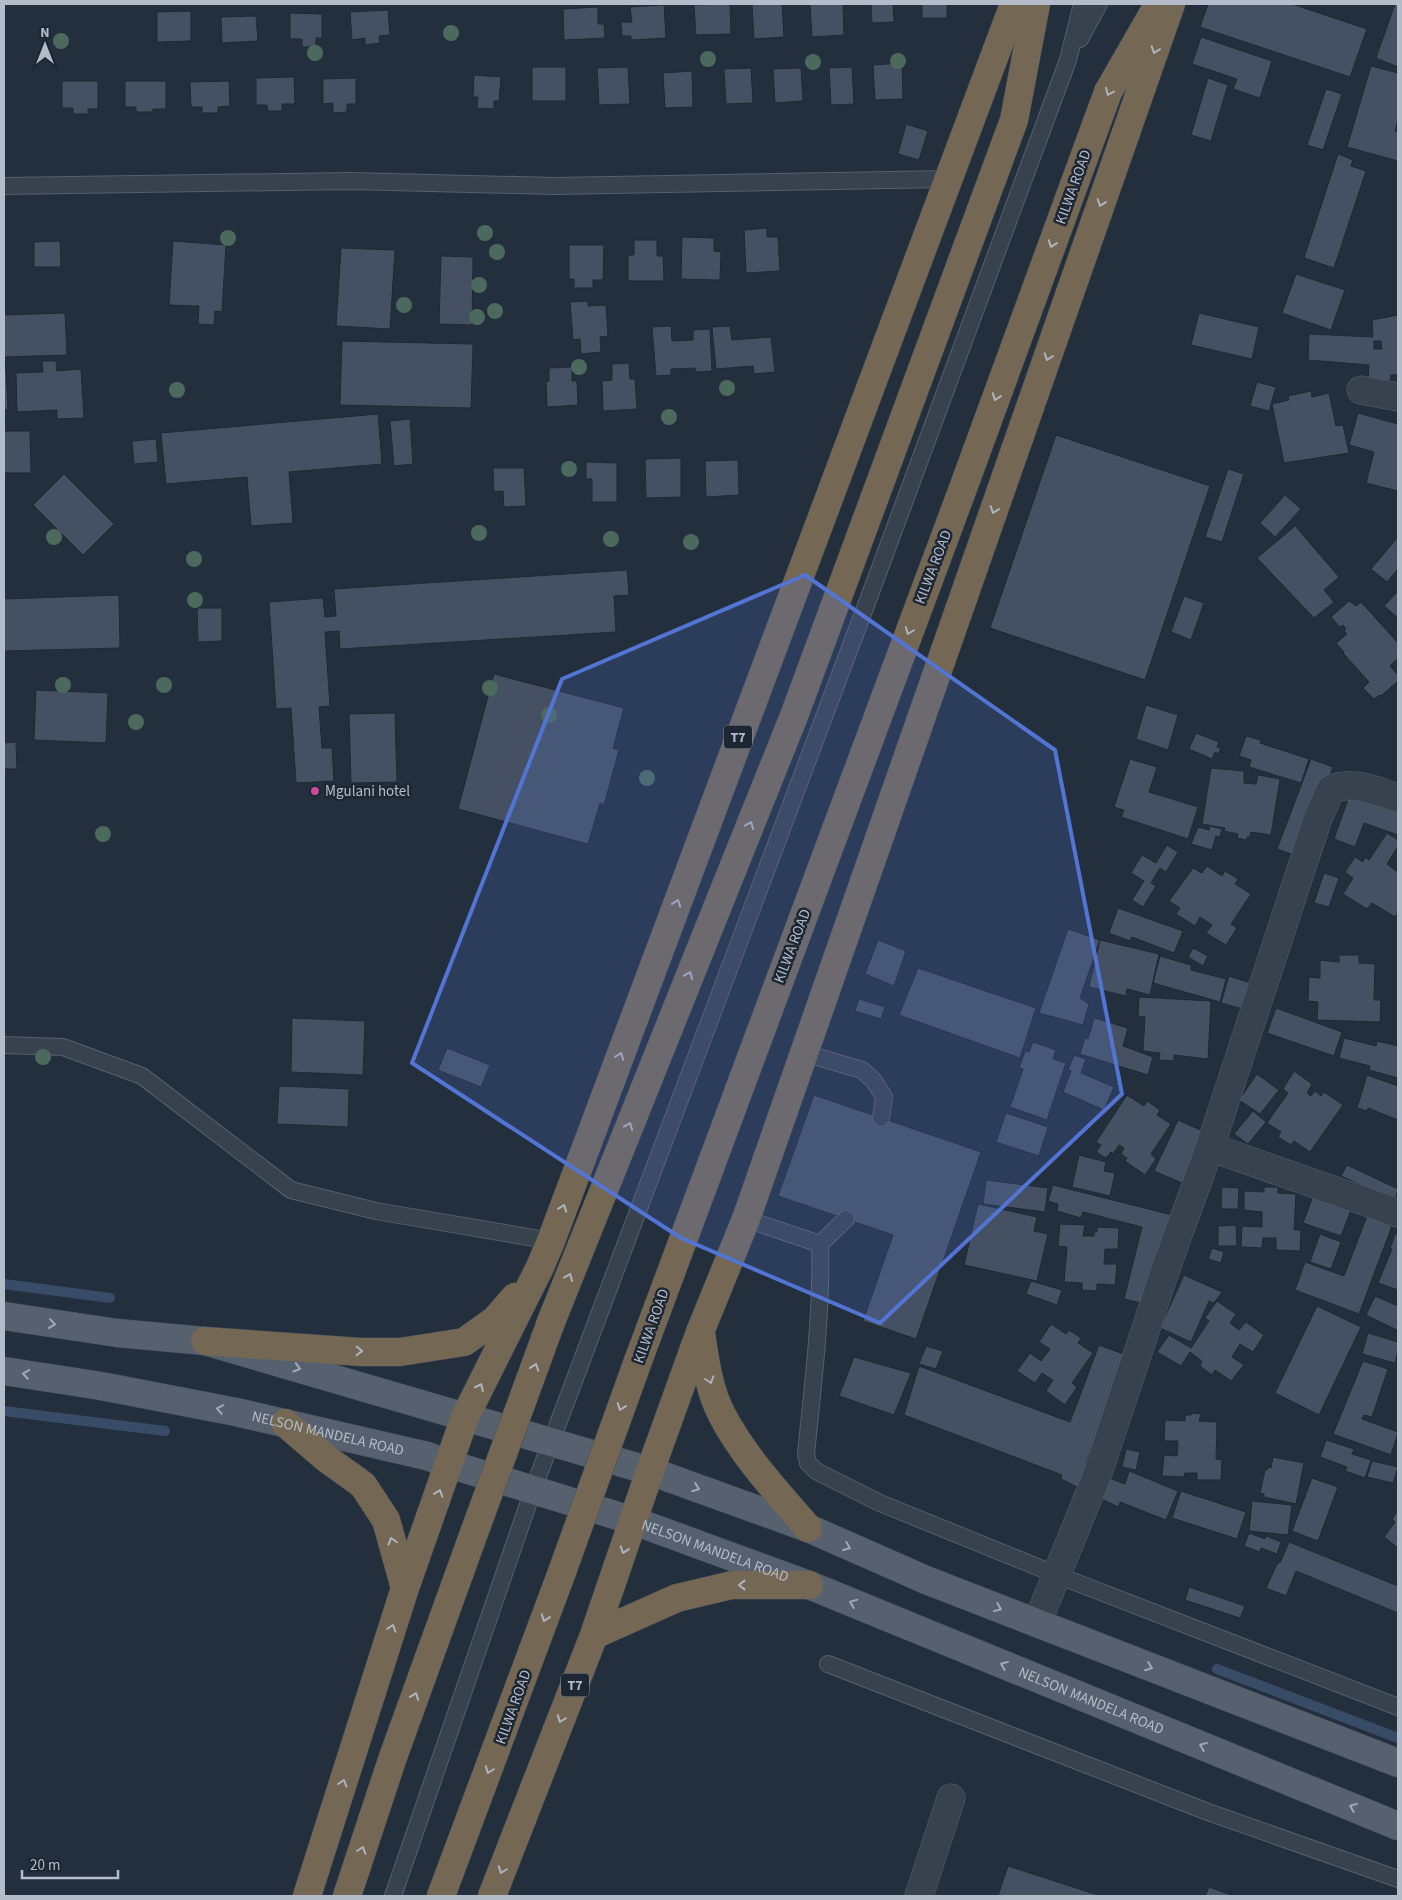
<svg xmlns="http://www.w3.org/2000/svg" width="1402" height="1900" viewBox="0 0 1402 1900" font-family="'Source Sans 3',sans-serif">
<style>
.lines{fill:none;stroke-linecap:round;stroke-linejoin:round}
.stream{stroke:#394c67;stroke-width:10}
.building{fill:#455162;stroke:#1f2835;fill-rule:evenodd}
.lane-casing{stroke:#565f6c;stroke-width:18}
.street-casing{stroke:#565f6c;stroke-width:29}
.primary-casing{stroke:#414a57;stroke-width:29}
.highway-casing{stroke:#434c59;stroke-width:29}
.lane{stroke:#38414e;stroke-width:16}
.street{stroke:#38414e;stroke-width:28}
.primary{stroke:#56606e;stroke-width:28}
.highway{stroke:#746855;stroke-width:28}
.highway-bridge-casing{stroke:#434c59;stroke-width:29;stroke-linecap:butt}
.highway-bridge{stroke:#746855;stroke-width:28}
.tree{fill:#4b6a5d}
.oneway{stroke:#aeb4bd}
.oneway2{stroke:#a1aab7}
.marked{fill:#5274d3;fill-opacity:0.2;stroke:#5274d3;stroke-width:4;stroke-linejoin:round}
.hotel-dot{fill:#d1479c;stroke:#1d2633;stroke-width:2}
.labels{text-anchor:middle;stroke-width:5;stroke-linejoin:round;paint-order:stroke}
.shield{fill:#1d2633;stroke:#878f9c;stroke-width:1}
.shield-label{font-size:14px;font-weight:bold;fill:#b4bcc9}
.street-label{font-size:15px;fill:#b4bcc9;stroke:#1d2633}
.poi-label{font-size:15px;fill:#b4bcc9;stroke:#1d2633;text-anchor:start}
</style>
<rect width="100%" height="100%" fill="#242f3e"/>
<g class="lines">
<path class="stream" d="M4 1284 110 1298
M4 1411 165 1431
M1217 1669 1398 1738"/>
</g>
<path class="building" d="M730 4 731 34 696 35 694 5Z
M752 4H782L784 37 754 39Z
M810 4H843L844 35 812 37Z
M871 4H893L894 22 872 23Z
M922 4H947V18H922Z
M1208 4H1292L1367 29 1350 77 1200 27Z
M1395 4H1398V67L1376 58Z
M664 5 666 38 631 40V36H622L621 22H632L630 7Z
M598 7V24H604L605 38 564 40 563 9Z
M388 10 390 35 379 36 380 43 365 45V38L352 40 350 12Z
M191 11V41L157 42V12Z
M290 13 322 14V38H316V47H302V39H290Z
M256 16 258 41 222 43 221 17Z
M1201 37 1272 61 1260 98 1233 89 1237 79 1192 64Z
M902 63 903 99 875 100 873 65Z
M1371 66 1398 73V119L1395 131 1398 132V161L1347 147Z
M532 67H566V101H532Z
M628 67 630 104 599 105 597 68Z
M852 67 854 104 831 105 829 68Z
M751 68 753 103 726 104 724 69Z
M801 68 803 101 775 103 773 69Z
M692 71 693 107 665 108 663 73Z
M474 75 501 77 499 101H494V109L477 108 478 97H473Z
M294 77 295 104H282V111H268L267 105H256V78Z
M356 78V104H347V112L333 113V103L323 104V79Z
M1208 78 1228 85 1211 141 1191 135Z
M62 81H98V109H88V114H73V108H62Z
M125 81H166V109H153V112H136V107H125Z
M229 81 230 106 218 107V113H202V107H191L190 82Z
M1326 89 1342 94 1323 150 1307 145Z
M906 124 928 131 919 160 898 154Z
M1338 154 1353 160 1351 166 1366 171 1334 268 1304 258Z
M767 228V237H778L780 271 746 273 744 230Z
M682 237 714 238V251L721 252 720 280 681 279Z
M634 240H657V256H663L664 281H628V255H634Z
M60 241 61 267H34V242Z
M173 241 226 245 222 312 215 311 214 325 198 324 199 306 169 305Z
M569 245H604L603 280H593V288H574V279H569Z
M341 248 395 250 390 329 336 326Z
M441 256 473 257 472 325 439 324Z
M1296 274 1345 290 1331 330 1282 313Z
M588 301V306L606 305 608 336 600 337 601 352 581 354 580 339 573 340 570 302Z
M65 313 67 355 4 357V315Z
M1199 313 1259 327 1252 359 1191 345Z
M1398 315V375H1391L1390 381H1368L1369 365 1308 360 1309 334 1373 337 1372 320ZM1374 341H1381L1382 349H1374Z
M671 326 672 341 693 340V330L710 329 712 371 695 372V368L671 369V375L656 376 652 327Z
M730 326 732 340 771 337 775 372 754 374 753 366 716 369 712 327Z
M342 341 473 344 471 408 340 405Z
M42 361H56L57 371 81 369 84 418 57 419V410L17 412 16 373 43 372Z
M629 363 630 379H635L637 409 603 411 602 381 612 380V364Z
M572 367V381H577L578 405 547 407 546 382 549 381V368Z
M4 370H6L8 409 4 410Z
M1257 382 1276 387 1269 411 1250 406Z
M1311 391 1312 397 1329 393 1336 426 1343 425 1349 453 1284 463 1272 404 1289 400 1288 396Z
M1358 413 1398 424V491L1366 483 1374 452 1349 445Z
M378 414 382 464 289 472 293 523 251 526 247 477 166 484 161 433Z
M410 419 413 464 394 466 390 421Z
M4 431H30L31 473H4Z
M1056 435 1210 486 1145 680 990 628Z
M156 439 158 462 134 464 132 441Z
M681 458V497L646 498 645 459Z
M738 460 739 495 706 497 705 461Z
M586 462 617 463V502H592V479H586Z
M493 468H524L526 506 504 507 503 491 494 492Z
M1228 469 1244 474 1222 542 1205 537Z
M64 474 114 524 83 555 33 505Z
M1285 495 1301 509 1275 537 1260 523Z
M1295 526 1339 577 1324 590 1334 602 1314 618 1257 558Z
M1398 537V569L1387 582 1371 569Z
M627 570 629 595 614 596 616 632 340 649 339 631 325 632 330 706 319 707 322 748H332L334 781 296 783 291 708 276 709 269 602 323 598 325 617 336 616 334 589Z
M1397 592 1398 593V618L1384 606Z
M119 595 120 648 4 651V599Z
M1184 596 1204 603 1191 640 1171 632Z
M1349 601 1356 606 1361 602 1398 643V658L1390 666 1398 675V681L1381 696 1380 695 1374 699 1363 688 1369 682 1343 653 1344 652 1336 643 1347 634 1344 631 1346 629 1343 625 1340 627 1331 617Z
M197 608H222V641L198 642Z
M494 674 624 708 613 748 619 750 604 805 600 803 588 844 458 809Z
M36 690 108 693 106 743 34 740Z
M1146 705 1178 715 1168 750 1136 739Z
M395 713 397 782 351 783 349 714Z
M1196 733 1219 742 1217 747 1221 748 1218 754 1215 752 1212 759 1189 749Z
M1246 736 1261 740 1260 743 1309 759 1301 783 1249 767 1251 760 1239 756Z
M16 742 17 769H4V743Z
M1130 759 1157 767 1149 792 1198 807 1188 839 1121 817 1124 810 1114 807Z
M1311 759 1333 767 1300 857 1277 849Z
M1211 768 1244 771V783L1256 784 1258 775 1280 779 1271 835 1251 832 1250 837H1247V840L1237 838 1238 834 1224 831 1225 828 1202 824Z
M1350 794 1398 811V835L1364 823 1355 847 1334 839Z
M1210 826 1222 829 1220 837 1216 836 1212 850 1191 844 1198 827 1209 830Z
M1387 833 1398 840V846L1387 864 1396 871 1398 867V913L1395 917 1372 903 1367 909 1343 894 1353 878 1345 872 1355 857 1363 862 1365 857 1369 860Z
M1167 845 1178 852 1166 872 1160 868 1151 883 1156 886 1143 907 1132 900 1144 881 1131 873 1142 855 1156 863Z
M1207 866 1222 876 1225 871 1238 879 1235 884 1251 894 1231 924 1237 928 1226 945 1206 933 1212 925 1200 917 1195 926 1176 914 1180 908 1169 901 1193 868 1202 873Z
M1324 873 1339 878 1329 907 1314 903Z
M1118 908 1183 931 1174 953 1132 937 1130 941 1109 933Z
M1068 929 1100 940 1080 998 1089 1004 1083 1025 1039 1013Z
M878 940 906 951 894 986 865 974Z
M1100 940 1159 954 1150 995 1127 989 1126 996 1089 987Z
M1193 948 1208 956 1203 966 1188 957Z
M1339 955H1359V963L1375 964 1374 1000H1381L1380 1022 1317 1020 1318 1002 1308 1001 1309 977 1320 978V960L1339 962Z
M1160 956 1191 965V970L1226 979 1220 1002 1153 983Z
M918 968 1036 1008 1020 1058 899 1015Z
M1229 976 1257 985 1250 1011 1221 1003Z
M1139 997 1211 1001 1208 1059 1174 1055V1061L1159 1060 1160 1053 1143 1051 1145 1017 1138 1016Z
M859 999 885 1007 881 1019 855 1011Z
M1276 1008 1342 1032 1334 1056 1267 1033Z
M292 1018 365 1021 363 1075 291 1072Z
M1094 1018 1128 1028 1123 1046 1153 1057 1148 1075 1080 1054 1085 1038 1088 1039Z
M1344 1038 1376 1046 1377 1041 1398 1046V1078L1369 1070 1370 1066 1339 1058Z
M1033 1042 1056 1050 1053 1059 1066 1063 1047 1120 1010 1107 1023 1069 1019 1068 1025 1051 1029 1052Z
M447 1048 490 1065 481 1087 438 1070Z
M1074 1055 1086 1059 1081 1073 1114 1087 1104 1110 1063 1092 1071 1071 1068 1070Z
M1294 1071 1312 1084 1307 1093 1311 1096 1315 1091 1321 1096 1324 1092 1343 1105 1310 1152 1294 1141 1291 1145 1278 1137 1281 1132 1267 1123 1288 1093 1283 1089Z
M1257 1074 1279 1090 1260 1114 1239 1100Z
M1367 1075 1398 1086V1120L1368 1108 1367 1111 1357 1108Z
M279 1086 349 1089 348 1127 277 1124Z
M814 1095 981 1152 916 1339 863 1321 893 1235 778 1196Z
M1127 1095 1144 1106 1147 1101 1160 1110 1157 1115 1171 1124 1151 1154 1156 1159 1145 1175 1125 1161 1127 1158 1121 1154 1124 1148 1119 1145 1113 1154 1111 1152 1106 1158 1096 1152 1101 1145 1096 1142Z
M1253 1111 1266 1122 1248 1144 1234 1134Z
M1006 1113 1048 1127 1039 1156 996 1142Z
M1178 1120 1205 1132 1182 1183 1154 1171Z
M1079 1155 1106 1162 1104 1171 1115 1173 1110 1196 1072 1187Z
M1347 1165 1398 1189 1395 1201 1341 1176Z
M986 1180 1048 1188 1045 1212 983 1204Z
M1053 1185 1172 1215 1149 1305 1124 1299 1142 1227 1083 1212 1081 1218 1057 1211 1058 1204 1048 1201Z
M1222 1187 1239 1188 1238 1209H1221Z
M1264 1187H1278V1193L1296 1194 1294 1230H1301L1300 1251 1276 1250V1238H1263L1262 1248 1241 1247 1242 1226 1262 1227V1212L1244 1210V1191L1264 1192Z
M1313 1196 1351 1210 1341 1236 1303 1223Z
M978 1204 1037 1217 1034 1231 1048 1234 1037 1281 964 1265Z
M1367 1216 1392 1226 1359 1314 1295 1290 1305 1262 1344 1276Z
M1060 1224 1085 1225 1083 1236H1094V1232H1097V1227L1119 1228 1118 1249H1105L1104 1264H1117L1115 1285 1097 1284V1291L1082 1290V1283L1064 1282 1067 1247 1058 1246Z
M1236 1225 1237 1246H1218V1226Z
M1320 1234 1341 1242 1331 1269 1310 1262Z
M1395 1234 1398 1235V1290L1378 1283 1392 1249H1390Z
M1212 1248 1224 1252 1221 1263 1208 1259Z
M1184 1275 1222 1292 1214 1303 1209 1301 1191 1342 1160 1328Z
M1031 1281 1062 1290 1057 1305 1026 1294Z
M1375 1296 1398 1306V1327L1397 1330 1366 1315Z
M1217 1301 1236 1314 1230 1323 1239 1330 1246 1322 1264 1335 1253 1352 1240 1344 1232 1357 1244 1365 1231 1381 1215 1370 1212 1375 1200 1366 1202 1361 1190 1352 1181 1366 1157 1352 1169 1335 1191 1348 1209 1321 1205 1318Z
M1317 1306 1361 1327 1319 1415 1275 1393Z
M1051 1324 1066 1334 1069 1330 1081 1338 1078 1343 1093 1353 1072 1383 1077 1387 1065 1405 1046 1391 1053 1380 1042 1373 1035 1383 1017 1371 1030 1353 1041 1361 1050 1349 1039 1342Z
M1368 1333 1398 1342V1350L1395 1363 1362 1354Z
M1099 1345 1126 1355 1086 1463 1089 1465 1079 1488 1061 1479 1062 1475 904 1415 919 1366 1070 1422Z
M926 1346 943 1351 936 1369 919 1364Z
M854 1357 911 1373 894 1415 839 1396Z
M1363 1361 1388 1369 1372 1417 1364 1415 1362 1419 1398 1432 1391 1455 1333 1434Z
M1191 1413 1201 1414 1199 1421 1217 1422 1216 1459 1222 1460 1221 1480H1197V1473H1185L1184 1477 1162 1476 1164 1455 1177 1456 1178 1441H1164L1165 1420 1185 1421V1415H1191Z
M1326 1440 1354 1449 1352 1454 1371 1460 1365 1478 1345 1471 1347 1467 1320 1457Z
M1126 1449 1140 1452 1136 1470 1122 1467Z
M1273 1457 1304 1463 1296 1504 1264 1497V1494L1260 1493 1265 1470H1267L1268 1467 1271 1468Z
M1372 1461 1398 1467 1393 1483 1367 1477Z
M1129 1471 1178 1491 1166 1520 1120 1502 1119 1507 1101 1499 1109 1478 1125 1484Z
M1312 1478 1338 1487 1318 1541 1292 1531Z
M1181 1491 1246 1512 1237 1539 1172 1518Z
M1252 1501 1292 1505 1288 1535 1249 1531Z
M1398 1511V1548L1384 1537 1395 1522 1392 1519Z
M1249 1533 1265 1539 1266 1536 1281 1542 1277 1554 1261 1548 1260 1552 1244 1546Z
M1289 1542 1398 1586V1613L1296 1571 1286 1596 1266 1588 1278 1562 1280 1563Z
M1189 1587 1245 1606 1240 1618 1185 1600Z
M1008 1866 1101 1896H998Z
M1209 1887 1234 1896H1205Z"/>
<g class="lines">
<defs>
<path id="lane" d="M1080 39 1099 4
M4 186 351 181 555 186 948 179
M4 1045 63 1047 142 1076 291 1190 376 1211 551 1241
M804 1053 862 1070 874 1081 884 1097 881 1118
M746 1219 820 1244C822 1314 813 1384 806 1454L808 1463 816 1471 880 1503 1057 1575 1398 1707
M820 1244 846 1219
M828 1664 1208 1812 1398 1879
M393 1896 533 1490 871 592 1068 60 1082 4"/>
<path id="street" d="M1361 390 1398 397
M1210 1147 1398 1213
M1037 1623 1098 1473 1166 1268 1210 1147 1318 818 1331 789C1354 780 1376 791 1398 798
M919 1896 951 1798"/>
<g id="primary">
<path d="M4 1316 117 1333 205 1341 650 1471 808 1528 926 1580 1398 1763"/>
<path id="s1" d="M4 1371 101 1386 236 1412 427 1456 449 1464 634 1521 809 1585 1398 1826"/>
</g>
<path id="highway" d="M551 1322 794 716 1014 120 1036 4
M701 1333C705 1361 709 1390 722 1415 744 1457 777 1492 808 1528
M205 1341 361 1352H400L464 1342 495 1320 515 1297
M638 1361 962 491 1108 92 1158 5
M285 1423 327 1459 363 1485 386 1520 405 1588
M594 1635 677 1598 732 1585H809
M307 1896 405 1588 465 1417 540 1267 551 1241 1014 4
M347 1896 393 1757 470 1544
M441 1896 562 1572
M492 1896 594 1635 650 1471 700 1332 746 1219 1171 4"/>
</defs>
<use href="#lane" class="lane-casing"/>
<use href="#street" class="street-casing"/>
<use href="#primary" class="primary-casing"/>
<use href="#highway" class="highway-casing"/>
<use href="#lane" class="lane"/>
<use href="#street" class="street"/>
<use href="#primary" class="primary"/>
<use href="#highway" class="highway"/>
<defs>
<path id="highway-bridge" d="M470 1544 551 1322
M562 1572 638 1361"/>
</defs>
<use href="#highway-bridge" class="highway-bridge-casing"/>
<use href="#highway-bridge" class="highway-bridge"/>
</g>
<g class="tree">
<circle cx="451" cy="33" r="8"/>
<circle cx="61" cy="41" r="8"/>
<circle cx="315" cy="53" r="8"/>
<circle cx="708" cy="59" r="8"/>
<circle cx="898" cy="61" r="8"/>
<circle cx="813" cy="62" r="8"/>
<circle cx="485" cy="233" r="8"/>
<circle cx="228" cy="238" r="8"/>
<circle cx="497" cy="252" r="8"/>
<circle cx="479" cy="285" r="8"/>
<circle cx="404" cy="305" r="8"/>
<circle cx="495" cy="311" r="8"/>
<circle cx="477" cy="317" r="8"/>
<circle cx="579" cy="367" r="8"/>
<circle cx="727" cy="388" r="8"/>
<circle cx="177" cy="390" r="8"/>
<circle cx="669" cy="417" r="8"/>
<circle cx="569" cy="469" r="8"/>
<circle cx="479" cy="533" r="8"/>
<circle cx="54" cy="537" r="8"/>
<circle cx="611" cy="539" r="8"/>
<circle cx="691" cy="542" r="8"/>
<circle cx="194" cy="559" r="8"/>
<circle cx="195" cy="600" r="8"/>
<circle cx="63" cy="685" r="8"/>
<circle cx="164" cy="685" r="8"/>
<circle cx="490" cy="688" r="8"/>
<circle cx="549" cy="715" r="8"/>
<circle cx="136" cy="722" r="8"/>
<circle cx="647" cy="778" r="8"/>
<circle cx="103" cy="834" r="8"/>
<circle cx="43" cy="1057" r="8"/>
</g>
<defs><path id="oneway-chevron" d="M-2-3.5L2.5 0L-2 3.5" fill="none" stroke-width="1.6" stroke-linecap="round" stroke-linejoin="round" transform="scale(1.25)"/></defs>
<g class="oneway">
<use href="#oneway-chevron" transform="translate(1155 50) rotate(109)"/>
<use href="#oneway-chevron" transform="translate(1109 92) rotate(115)"/>
<use href="#oneway-chevron" transform="translate(1101 203) rotate(109)"/>
<use href="#oneway-chevron" transform="translate(1052 244) rotate(110)"/>
<use href="#oneway-chevron" transform="translate(1048 357) rotate(109)"/>
<use href="#oneway-chevron" transform="translate(996 397) rotate(110)"/>
<use href="#oneway-chevron" transform="translate(994 510) rotate(109)"/>
<use href="#oneway-chevron" transform="translate(909 631) rotate(111)"/>
<use href="#oneway-chevron" transform="translate(750 825) rotate(-68)"/>
<use href="#oneway-chevron" transform="translate(677 903) rotate(-70)"/>
<use href="#oneway-chevron" transform="translate(689 975) rotate(-68)"/>
<use href="#oneway-chevron" transform="translate(620 1056) rotate(-70)"/>
<use href="#oneway-chevron" transform="translate(629 1126) rotate(-68)"/>
<use href="#oneway-chevron" transform="translate(563 1208) rotate(-70)"/>
<use href="#oneway-chevron" transform="translate(569 1277) rotate(-68)"/>
<use href="#oneway-chevron" transform="translate(359 1351) rotate(2)"/>
<use href="#oneway-chevron" transform="translate(535 1367) rotate(-70)"/>
<use href="#oneway-chevron" transform="translate(710 1380) rotate(72)"/>
<use href="#oneway-chevron" transform="translate(480 1387) rotate(-63)"/>
<use href="#oneway-chevron" transform="translate(621 1407) rotate(110)"/>
<use href="#oneway-chevron" transform="translate(439 1493) rotate(-71)"/>
<use href="#oneway-chevron" transform="translate(392 1541) rotate(-106)"/>
<use href="#oneway-chevron" transform="translate(624 1550) rotate(109)"/>
<use href="#oneway-chevron" transform="translate(742 1585) rotate(180)"/>
<use href="#oneway-chevron" transform="translate(545 1618) rotate(110)"/>
<use href="#oneway-chevron" transform="translate(392 1628) rotate(-72)"/>
<use href="#oneway-chevron" transform="translate(415 1696) rotate(-70)"/>
<use href="#oneway-chevron" transform="translate(561 1719) rotate(111)"/>
<use href="#oneway-chevron" transform="translate(489 1770) rotate(111)"/>
<use href="#oneway-chevron" transform="translate(343 1783) rotate(-72)"/>
<use href="#oneway-chevron" transform="translate(362 1850) rotate(-72)"/>
<use href="#oneway-chevron" transform="translate(502 1870) rotate(111)"/>
</g>
<g class="oneway2">
<use href="#oneway-chevron" transform="translate(52 1324) rotate(8)"/>
<use href="#oneway-chevron" transform="translate(297 1368) rotate(16)"/>
<use href="#oneway-chevron" transform="translate(26 1374) rotate(-171)"/>
<use href="#oneway-chevron" transform="translate(220 1409) rotate(-169)"/>
<use href="#oneway-chevron" transform="translate(696 1488) rotate(20)"/>
<use href="#oneway-chevron" transform="translate(847 1547) rotate(23)"/>
<use href="#oneway-chevron" transform="translate(853 1603) rotate(-158)"/>
<use href="#oneway-chevron" transform="translate(998 1608) rotate(22)"/>
<use href="#oneway-chevron" transform="translate(1004 1665) rotate(-158)"/>
<use href="#oneway-chevron" transform="translate(1149 1667) rotate(21)"/>
<use href="#oneway-chevron" transform="translate(1203 1746) rotate(-158)"/>
<use href="#oneway-chevron" transform="translate(1353 1807) rotate(-158)"/>
</g>
<path class="marked" d="M805 575 1055 750 1122 1094 880 1323 681 1238 412 1063 562 679Z"/>
<circle class="hotel-dot" cx="315" cy="791" r="5"/>
<g class="labels">
<g class="shield">
<rect x="724" y="725.5" width="28" height="23" rx="4"/>
<rect x="561" y="1673.5" width="28" height="23" rx="4"/>
</g>
<g class="shield-label">
<text x="738" y="742">T7</text>
<text x="575" y="1690">T7</text>
</g>
<g class="street-label">
<text transform="translate(1073 187) rotate(-70)" y="5">KILWA ROAD</text>
<text transform="translate(933 567) rotate(-69)" y="5">KILWA ROAD</text>
<text transform="translate(792 946) rotate(-69)" y="5">KILWA ROAD</text>
<text transform="translate(651 1326) rotate(-70)" y="5">KILWA ROAD</text>
<text dy="5" stroke="none"><textPath href="#s1" startOffset="330">NELSON MANDELA ROAD</textPath></text>
<text dy="5" stroke="none"><textPath href="#s1" startOffset="735">NELSON MANDELA ROAD</textPath></text>
<text dy="5" stroke="none"><textPath href="#s1" startOffset="1140">NELSON MANDELA ROAD</textPath></text>
<text transform="translate(513 1707) rotate(-70)" y="5">KILWA ROAD</text>
</g>
<g class="poi-label">
<text x="325" y="796">Mgulani hotel</text>
</g>
</g>
<rect width="1402" height="1900" fill="none" stroke="#b4bcc9" stroke-width="10"/>
<g transform="translate(45 45)" stroke="#1d2633" stroke-width="4" paint-order="stroke">
<path d="M0-4L9 19L0 12L-9 19Z" fill="#b4bcc9"/>
<text y="-8" font-size="14" font-weight="bold" text-anchor="middle" fill="#b4bcc9">N</text>
</g>
<path d="M22 1870v8h96v-8" fill="none" stroke="#b4bcc9" stroke-width="2.5"/>
<text x="30" y="1870" font-size="15" fill="#b4bcc9" stroke="#1d2633" stroke-width="4" paint-order="stroke">20 m</text>
</svg>
